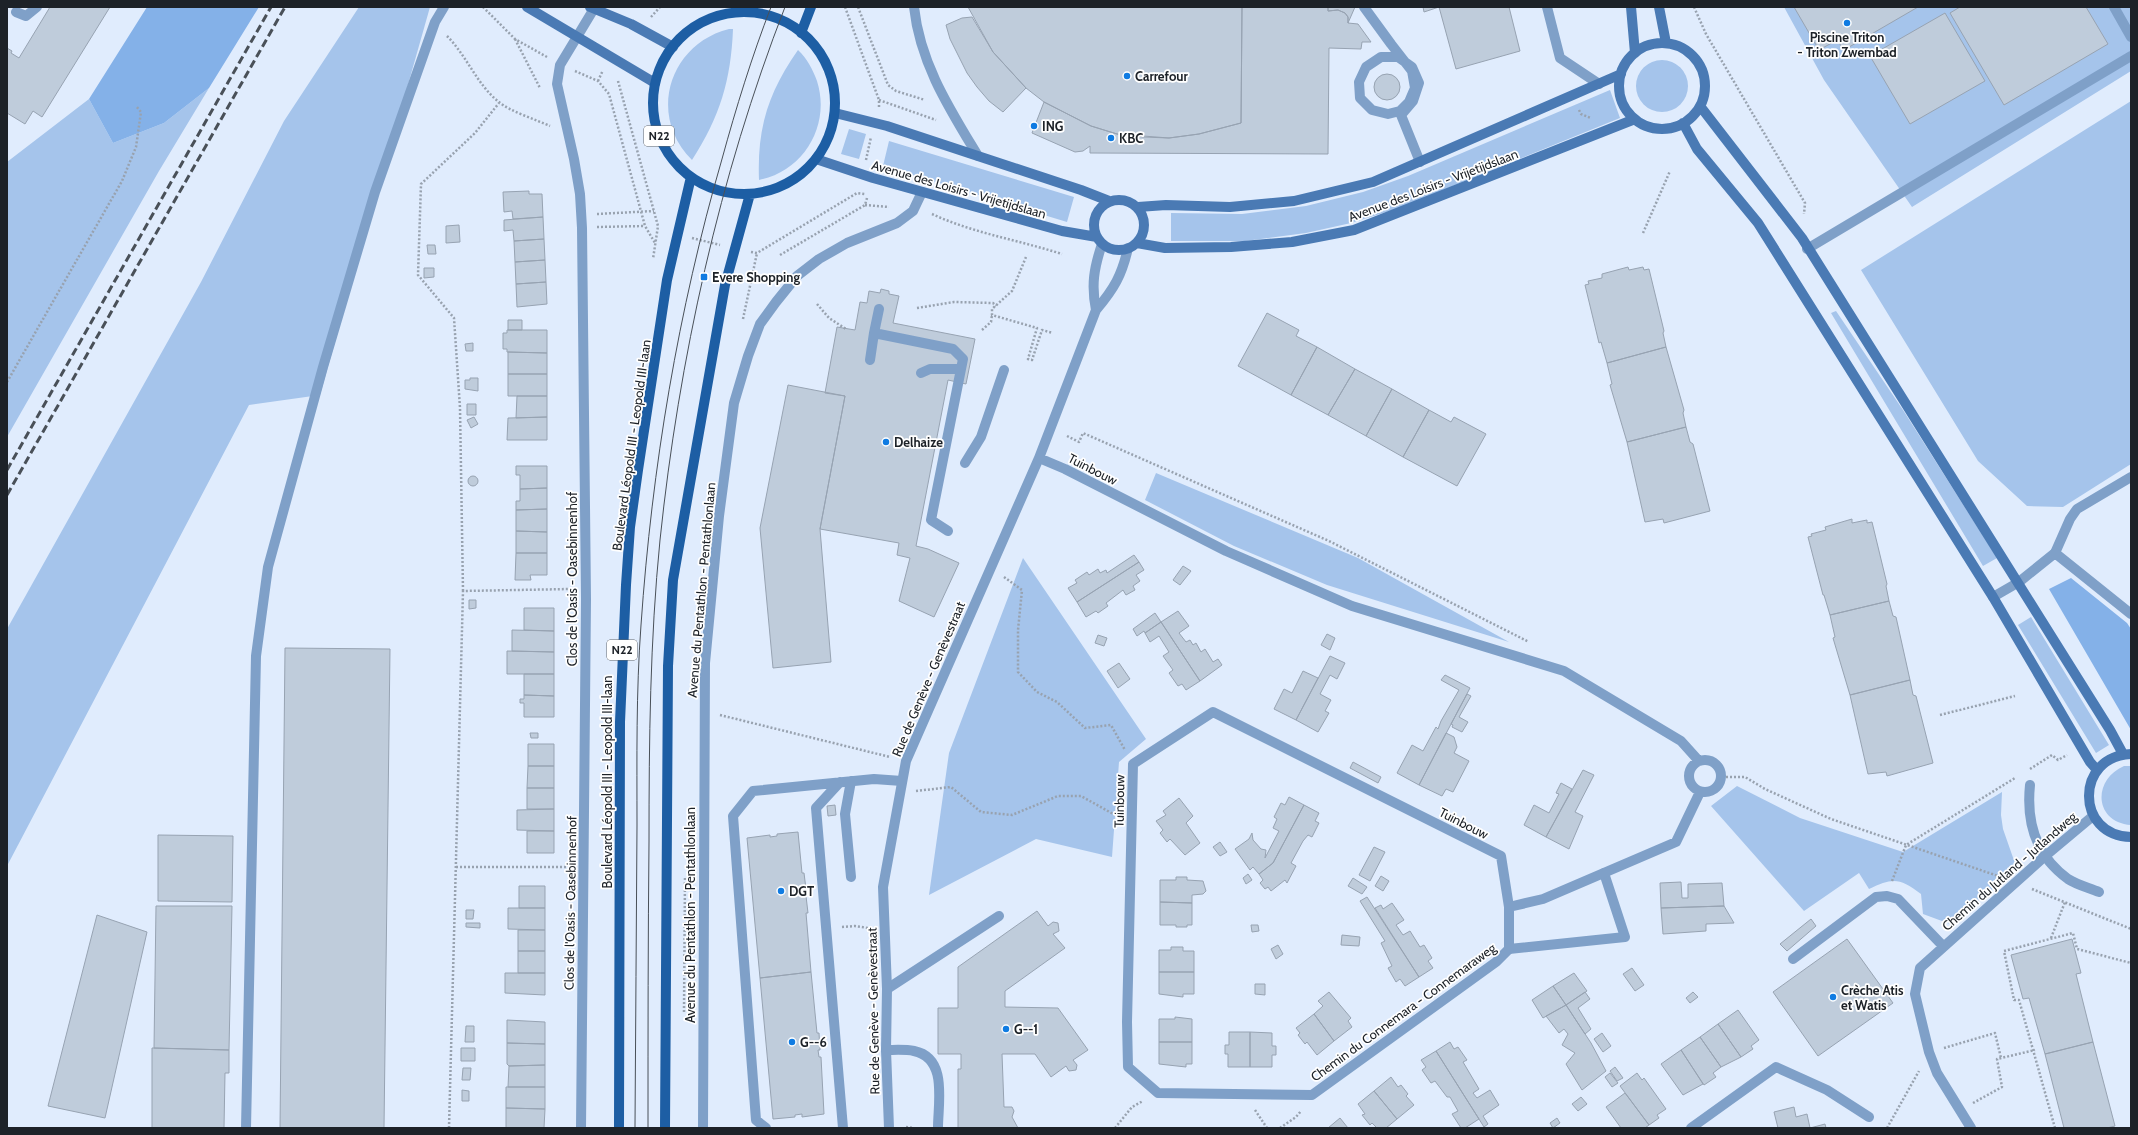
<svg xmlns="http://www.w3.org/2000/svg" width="2138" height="1135" viewBox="0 0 2138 1135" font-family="Cabin,sans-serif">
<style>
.green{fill:#a5c4eb}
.forest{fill:#84b1e8}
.building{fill:#bfccdb;stroke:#97a3b2}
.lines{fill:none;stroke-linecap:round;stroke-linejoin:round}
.path{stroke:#98a2af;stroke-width:2.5;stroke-dasharray:2 2;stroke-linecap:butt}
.lane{stroke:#7fa0c8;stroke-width:10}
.street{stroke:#7fa0c8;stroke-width:10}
.secondary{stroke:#4a7ab4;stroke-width:10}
.primary{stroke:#1d5ea4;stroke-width:10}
.tram{stroke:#495058;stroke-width:1}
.rail{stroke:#495058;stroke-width:3;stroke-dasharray:8 4;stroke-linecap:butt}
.poi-dot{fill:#0f7be2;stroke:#fff;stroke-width:1.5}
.labels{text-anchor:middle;stroke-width:3.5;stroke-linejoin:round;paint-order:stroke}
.shield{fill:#fff;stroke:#616468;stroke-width:1}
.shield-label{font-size:12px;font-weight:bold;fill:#1d2228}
.poi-label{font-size:13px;font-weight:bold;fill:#1d2228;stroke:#fff;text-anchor:start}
.street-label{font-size:13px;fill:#1d2228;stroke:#fff}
</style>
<rect width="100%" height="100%" fill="#e0ecfd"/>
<path class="green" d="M359 7H430L320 395 249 405 7 866V629L201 282 284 121Z
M1784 7H2131V71L1912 207 1824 80Z
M729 29H733C731 80 720 117 692 160 647 116 669 44 729 29Z
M798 50C807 58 813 70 817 81 831 125 804 171 759 180 757 128 768 93 798 50Z
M1636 86a26 26 0 1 1 52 0a26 26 0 1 1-52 0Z
M209 88 159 171 7 437V162L89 99 113 143 164 123Z
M1610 90 1620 118 1396 209 1351 223 1306 233 1245 241H1171V213L1242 214 1306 206 1363 192 1408 176Z
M2131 101V464L2063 507 2027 506 1978 461 1861 270Z
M849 129 866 134 859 159 841 154Z
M889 141 1074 197 1067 222 883 166Z
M1836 311 1903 410 1997 558 1983 566 1831 313Z
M1156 473 1358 558 1509 642 1327 585 1234 546 1145 500Z
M1023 558 1146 739 1119 762 1112 857 1036 839 929 895 949 753Z
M2031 617 2109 745 2096 753 2018 625Z
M2124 766H2131V825C2094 822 2092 780 2124 766Z
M1737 786 1800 818 1903 852 2002 792 2001 815 2003 829 2017 869 1950 924 1923 914 1921 894C1900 878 1893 877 1869 889L1859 873 1804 911 1711 806Z"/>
<path class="forest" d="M147 7H259L209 88 164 123 113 143 89 99Z
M2071 578 2127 623 2131 629V730L2049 589Z"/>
<path class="building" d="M50 7H110L42 117 33 111 25 124 7 113V48L12 51 11 53 19 58Z
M968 7H1242L1241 123 1199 134 1169 138 1117 134 1091 126 1044 102 1026 88 993 52Z
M1242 7H1328V11L1338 10 1345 13 1348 17V23L1358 24 1371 42H1362L1361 49 1329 48 1328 154 1090 153V146L1083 151 1075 152 1032 133 1044 102 1091 126 1117 134 1143 137 1169 138 1199 134 1241 123Z
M1328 7H1355L1348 23V17L1345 13 1338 10 1328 11Z
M1423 7H1509L1520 51 1456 69 1439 7 1424 12Z
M1794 7H1918L1844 50 1837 40 1819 50Z
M1960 7H2086L2108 44 2004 105 1950 13Z
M1945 13 1985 81 1910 124 1870 56Z
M972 17 993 52 1026 88 1003 112 989 101 977 87 967 73 950 39 946 25 962 18Z
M1374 87a13 13 0 1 1 26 0a13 13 0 1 1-26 0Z
M529 191V194H542L543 217 513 219 512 211 504 212 503 192Z
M543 217 544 239 514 241 513 230 504 231V220Z
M459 225 460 242 446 243V226Z
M544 239 545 260 515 262 514 241Z
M427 245H435L436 254H428Z
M545 260 546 282 516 284 515 262Z
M1628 267 1629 270 1643 267 1644 270 1649 269 1664 331 1663 333 1666 347 1607 363 1601 342 1599 343 1585 285 1589 284 1588 281 1602 278V274Z
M424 268H434V277L424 278Z
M546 282 547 304 517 307 516 284Z
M881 289 889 291V294L899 296 893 323 975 339 966 384 948 380 916 546 928 549 959 563 934 617 899 601 910 558 897 555 899 543 820 529 845 396 825 393 837 327 855 330 860 302 867 303 869 291 880 293Z
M1267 313 1299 330 1296 336 1317 347 1291 395 1238 366Z
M508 320H522V330H508Z
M507 330H547V353L507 352V349H503V333H507Z
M473 343V351H466L465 344Z
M1317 347 1355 369 1328 415 1291 395Z
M1666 347 1684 410 1683 413 1686 427 1627 442 1610 385 1612 384 1607 363Z
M508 352 547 353V374H508Z
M1355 369 1392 389 1366 436 1328 415Z
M508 374H547V396H508Z
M470 378H478V391L465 389V380H470Z
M788 385 845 396 820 529 831 662 773 668 760 528Z
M1392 389 1429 410 1403 457 1366 436Z
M517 396H547V417L516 418Z
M467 404H476V415H467Z
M1429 410 1451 422 1454 417 1486 434 1457 486 1403 457Z
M474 417 478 424 471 428 467 420Z
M547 417V440H507L508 418Z
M1686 427 1690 442 1693 444 1710 511 1664 523 1663 519 1645 522 1627 442Z
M516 466H547V488L520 489V475H516Z
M468 481a5 5 0 1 1 10 0a5 5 0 1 1-10 0Z
M547 488V509L516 510V501H520V489Z
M547 509V532L516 531V510Z
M1852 519V523L1867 520V523L1872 522 1887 584 1886 586 1889 601 1830 615 1824 595H1823L1808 537 1812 536 1811 534 1826 530 1825 527Z
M516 531 547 532V553H516Z
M516 553H547V575H530L531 580H515Z
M1134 555 1139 562 1077 602 1068 588 1077 583 1075 580 1087 572 1089 575 1098 569 1100 573 1106 570 1107 573Z
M1139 562 1144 570 1136 575 1140 581 1133 586 1135 590 1126 595 1123 590 1106 603 1108 606 1098 613 1096 611 1086 617 1077 602Z
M1183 566 1191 571 1180 585 1173 580Z
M469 600H476V608L469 609Z
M1889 601 1893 616 1896 617 1910 680 1850 695 1833 638 1835 637 1830 615Z
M524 608H554V631L524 630Z
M1178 611 1189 626 1179 633 1186 642 1190 640 1193 645 1196 643 1201 652 1205 649 1213 662 1218 659 1222 665 1200 681 1161 622Z
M1155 613 1161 622 1145 633 1144 631 1137 636 1133 629Z
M1161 622 1200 681 1186 690 1182 684 1178 686 1169 673 1173 670 1163 656 1169 652 1159 636 1150 642 1145 633Z
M512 630 554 631V652L512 651Z
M1327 634 1335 638 1330 650 1321 645Z
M1098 635 1107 638 1104 646 1095 643Z
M285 648 390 649 384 1128H280Z
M507 651 554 652V674H507Z
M1330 656 1345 663 1337 679 1330 675 1320 694 1331 700 1325 711 1329 713 1318 732 1296 720Z
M1119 663 1130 679 1118 688 1107 671Z
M1303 671 1318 678 1296 720 1274 709 1284 689 1292 693Z
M524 674H554V696L524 695Z
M1445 675 1470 688 1419 785 1397 773 1412 745 1423 751 1436 727 1438 729 1441 721 1459 690 1441 680Z
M1910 680 1913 695 1916 696 1933 763 1887 776 1886 772 1868 774 1850 695Z
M1467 694 1471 696 1459 717 1468 722 1462 732 1452 727 1453 725 1451 724Z
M524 695 554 696V717H524V703H520V699H524Z
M530 733H538V738H531Z
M1446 733 1454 737 1457 747 1454 753 1469 761 1453 792 1446 789 1442 796 1419 785Z
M528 744H554V766H528Z
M1353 762 1381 777 1378 783 1350 768Z
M528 766H554V788H527Z
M1583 770 1594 775 1575 812 1583 816 1569 849 1546 837Z
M1561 783 1572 789 1546 837 1524 825 1534 805 1549 813 1559 794 1556 793Z
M527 788H554V809H527Z
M1289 797 1304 805 1273 863 1259 874 1253 867 1250 870 1235 849 1249 839 1252 833 1253 840 1261 849 1266 850 1265 858 1279 831 1273 828 1277 819 1274 817 1281 803 1285 805Z
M1179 798 1193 816 1186 823 1200 843 1185 855 1170 839 1167 842 1160 833 1163 830 1156 821 1166 815 1163 811Z
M835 805 836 815 828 816 827 806Z
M1304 805 1319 813 1315 821 1319 823 1312 837 1308 835 1303 841 1291 863 1296 866 1287 883 1285 880 1271 891 1268 887 1265 889 1260 883 1263 880 1259 874 1273 863Z
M554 809V831L517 830V810Z
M527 831H554V853H527Z
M798 832 802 873H804L806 889H804L805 897 806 896 808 913H806L811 972 760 978 747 838 770 835V837L777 836V834Z
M158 835 233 836 232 902 158 901Z
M1220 842 1227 852 1220 856 1213 847Z
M1374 847 1385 852 1370 881 1359 875Z
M1248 874 1252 880 1246 884 1243 878Z
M1381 876 1389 881 1383 891 1375 886Z
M1176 877H1187V880L1203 881 1206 891 1203 894 1192 895V903L1160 902V880H1176Z
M1353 878 1367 887 1362 894 1348 886Z
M1681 882 1682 898H1688V884L1722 883 1724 906 1661 908 1660 883Z
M519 886H545V908H519Z
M1367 897 1419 977 1405 986 1400 979 1396 982 1388 968 1392 966 1381 943 1385 941 1360 901Z
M1160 902 1192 903V925H1187V927H1176V925H1160Z
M1392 903 1404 920 1396 925 1403 935 1410 931 1420 947 1424 945 1432 958 1428 961 1433 968 1419 977 1375 908 1381 905 1383 909Z
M156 906H232L229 1050 154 1048Z
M1724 906 1734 923 1706 924V931L1663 934 1661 908Z
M508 908H545V930L508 929Z
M466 910H474L473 919H466Z
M1037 911 1048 926 1053 922 1058 923 1059 931 1053 934 1065 948 1005 991V1007L1058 1008 1088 1050 1073 1060 1077 1065 1076 1070 1069 1071 1066 1066 1051 1077 1035 1054H1002L1004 1107H1012L1014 1111 1012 1117 1018 1128H958V1069H961V1054H938V1008H958V967Z
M97 915 147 932 105 1118 48 1106Z
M1811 919 1816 926 1787 951 1780 944Z
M466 923H480V928L466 927Z
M1251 925H1258L1259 931 1252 932Z
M518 930H545V951H518Z
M1342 935 1360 937 1359 946 1341 945Z
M1847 939 1893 1003 1818 1056 1773 992Z
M2072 939 2081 973 2076 974 2093 1042 2045 1054 2029 998 2023 999 2011 955Z
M1278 945 1283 954 1276 959 1271 949Z
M1171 947H1183V951H1194V972H1159V950H1171Z
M518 951H545V973H518Z
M1632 968 1644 985 1635 991 1623 974Z
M811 972 817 1033H819L820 1050H818L819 1057H821L824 1114 802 1117V1114L795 1115V1117L773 1119 760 978Z
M1159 972H1194V994H1183V997L1159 994Z
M505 973H545V995L505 993Z
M1574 973 1587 991 1566 1005 1553 986Z
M1255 984H1265V995L1255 994Z
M1553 986 1566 1005 1543 1018 1532 1000Z
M1329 992 1351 1018 1348 1021 1352 1027 1334 1041 1314 1014 1323 1006 1318 1001Z
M1585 992 1590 999 1578 1008 1591 1029 1585 1034 1566 1005Z
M1693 992 1698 997 1690 1003 1686 998Z
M1566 1005 1591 1043 1606 1071 1582 1090 1566 1064 1575 1053 1562 1045 1568 1034 1564 1029 1559 1033 1546 1016Z
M1738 1010 1759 1040 1751 1046 1753 1049 1741 1057 1718 1024Z
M1314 1014 1334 1041 1317 1055 1307 1042 1305 1044 1298 1035 1300 1033 1296 1028Z
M1175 1017 1192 1019V1042H1159V1019H1175Z
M507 1020 545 1022V1044L507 1043Z
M1718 1024 1741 1057 1721 1067 1700 1037Z
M466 1026H474V1042H465Z
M1229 1032H1250V1067H1228V1054H1225V1045H1229Z
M1250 1032 1272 1033V1046H1276V1055H1272V1067H1250Z
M1602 1033 1611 1046 1603 1052 1594 1039Z
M1700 1037 1721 1067 1713 1073 1716 1077 1704 1085 1681 1050Z
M1159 1042H1192V1064H1186V1067L1159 1064Z
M1450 1042 1454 1049 1458 1047 1467 1060 1463 1062 1479 1089 1473 1093 1477 1098 1490 1090 1499 1105 1483 1116 1488 1124 1484 1127 1436 1051Z
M2093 1042 2115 1126 2107 1128H2064L2045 1054Z
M507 1043 545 1044V1065L509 1066 507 1064Z
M152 1048 229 1050V1073H225L224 1128H152Z
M461 1048H475V1061H461Z
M1681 1050 1703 1084 1683 1095 1661 1064Z
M1436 1051 1479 1119 1465 1128H1461L1452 1114 1458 1111 1450 1097H1447L1435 1081 1431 1083 1422 1070 1426 1067 1421 1060Z
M545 1065V1087H508L509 1066Z
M1615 1067 1623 1078 1617 1081 1610 1071Z
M463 1068H471L470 1080H462Z
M1610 1073 1618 1083 1612 1087 1605 1077Z
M1637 1073 1642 1080 1644 1078 1666 1109 1657 1115 1659 1118 1649 1125 1620 1086Z
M1391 1077 1398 1087 1401 1085 1408 1094 1406 1096 1414 1105 1397 1119 1374 1091Z
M506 1087H545V1109L506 1108Z
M462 1090 469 1091V1101H462Z
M1374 1091 1397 1119 1386 1128H1377L1372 1123 1370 1125 1362 1115 1365 1114 1358 1104Z
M1625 1093 1649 1125 1645 1128H1621L1606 1107Z
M1581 1097 1587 1104 1578 1111 1572 1104Z
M1794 1107 1796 1117 1807 1114 1810 1128 1825 1124 1826 1128H1778L1774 1112Z
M506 1108 545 1109 544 1128H506Z
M1340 1118 1348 1128H1328Z
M1557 1118 1560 1123 1553 1128 1550 1123Z"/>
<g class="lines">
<path class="path" d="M483 7 515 39 547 57
M845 7 879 100V107
M858 7 888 85 896 91 925 100
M1694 7 1706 34 1805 203 1804 214
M651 17 660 7
M447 36C467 56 477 85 499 102 509 111 537 120 550 126
M515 39 540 88
M575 71 598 81 609 94 645 226 655 243
M598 81 603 70
M618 81 658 226 653 259
M879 100 936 120
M1579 110 1581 114 1591 118
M866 160 871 137
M865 205 889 207
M597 214 654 211
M932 214C973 233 1018 240 1062 254
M597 227 645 226
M1643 233 1670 171
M692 238 720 245
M751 252 757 253 857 193 865 194
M780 255 865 205 867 198
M1026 257 1012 291 992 309V315L1037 328 1028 359 1032 360 1042 330 1053 333
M817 304 829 318 846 329
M917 308 954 302 993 303 996 306
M743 319 757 253
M982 330 991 322 992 315
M7 382 122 181 136 147 141 112 136 106
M1067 436 1079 442 1083 433 1329 541 1529 642
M1004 577 1022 590 1018 630V672L1037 692 1057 702 1085 728 1111 725 1125 750
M463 591 460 408 454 318 418 275 421 184 475 133 499 103
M720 715 890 757
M1940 715 2015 696
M2030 769 2052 755 2058 760 2067 755
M1722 777H1745L1765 789 1831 819 1998 876
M916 791 951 787 981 812 1012 815 1058 796H1081L1115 815
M456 867H568
M1892 881 1906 845 2015 778
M2032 889 2131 929
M842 927 855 926 868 928
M2051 938 2065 902
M684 1012 685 877
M1944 1048 1995 1033 2001 1058
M1973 1103 2002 1087 1997 1059 2035 1050
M1255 1110 1267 1128
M906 1127 914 1128
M449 1128 463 591 570 589
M1115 1128 1132 1107 1143 1101
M1280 1128 1296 1117 1301 1111
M1887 1128 1919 1071
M2055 1128 2019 1000H2014L2004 951 2073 933 2077 949 2131 963"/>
<path class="lane" d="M1364 7 1391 44 1412 71 1415 88 1409 102 1400 111 1388 114 1372 110 1360 98 1359 82 1366 67 1381 57H1398L1412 67 1419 83 1413 101 1401 115 1420 162
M1547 7 1560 58 1599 84
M2114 7 2131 37
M1807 249 2131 56
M874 333 879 309
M870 360 874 333 953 349 963 359 931 520 948 531
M921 373 930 369H961
M965 463 981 437 1004 370
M2055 553 2070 519 2077 509 2131 477
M840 782 816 808 843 1128
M2030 785C2026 824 2036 856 2068 879 2077 885 2090 888 2099 892
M851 877 845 814 851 781
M1509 949 1625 937 1604 873
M887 989 999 916
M886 1050C894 1050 905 1049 914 1051 948 1058 938 1102 938 1128
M766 1128 756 1120 733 816 753 791 874 779 902 781"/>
<path class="street" d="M914 7C920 63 949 108 978 156
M16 12 26 16 37 7
M1096 310C1091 285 1094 268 1102 244
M1039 458 1065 469 1226 551 1352 606 1564 671 1681 741 1699 761
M1993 597 2019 582 2055 553 2131 614
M1213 712 1501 856 1509 907V949L1496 962 1312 1095 1158 1093 1128 1067 1127 1022 1133 764Z
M1689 776a16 16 0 1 1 32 0a16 16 0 1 1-32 0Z
M1509 907 1543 899 1676 842 1700 792
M1793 959 1876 897 1887 896 1898 899 1943 946
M246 1128 256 656 268 567 323 367 375 192 435 22 444 7
M581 1128 586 599 582 228 580 194 574 159 557 84 560 65 595 7
M703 1128 705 663 719 516 734 403 748 356 760 324 776 302 797 276 819 259 847 243 897 223 913 211 922 192
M889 1128 886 1050 887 989 883 887 906 761 1039 458 1096 310C1114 289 1122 275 1128 248
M1691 1128 1776 1067 1827 1090 1869 1117
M1971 1128 1937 1073 1929 1052 1915 994 1920 968 2044 857 2093 816"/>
<path class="secondary" d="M527 7 655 83
M590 7 631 24 673 47
M1631 7 1635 53
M1659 7 1666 43
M1619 86a43 43 0 1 1 86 0a43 43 0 1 1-86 0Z
M1700 106 1802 238 2110 730 2123 754
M835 113 887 126 1081 190 1109 201
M1683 123 1697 149 1758 223 1993 597 2090 762 2097 770
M816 159 873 178 1062 231 1097 237
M1094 225a25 25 0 1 1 50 0a25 25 0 1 1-50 0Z
M1138 207 1166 205 1230 207 1294 201 1373 182 1621 74
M1137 243 1165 248 1231 247 1292 242 1354 230 1635 119
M2131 754C2075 756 2075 836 2131 837"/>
<path class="primary" d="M653 103a91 91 0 1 1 182 0a91 91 0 1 1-182 0Z
M801 33 811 7
M619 1128 620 722 626 585 630 527 638 470 667 280 691 177
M665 1128 668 666 673 580 725 285 750 194"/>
<path class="tram" d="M635 1128C636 1027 636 926 637 825 637 759 636 692 641 625 652 467 678 311 722 159 736 108 752 56 771 7
M648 1128C648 1033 648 938 649 842 649 741 650 640 660 540 679 359 719 177 785 7"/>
<path class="rail" d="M7 470 271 7
M7 495 285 7"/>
</g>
<g class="poi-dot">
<circle cx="1847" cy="23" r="4"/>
<circle cx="1127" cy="76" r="4"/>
<circle cx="1034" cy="126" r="4"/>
<circle cx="1111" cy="138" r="4"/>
<rect x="700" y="273" width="8" height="8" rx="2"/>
<circle cx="886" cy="442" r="4"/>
<circle cx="781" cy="891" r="4"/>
<circle cx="1833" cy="997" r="4"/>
<circle cx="1006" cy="1029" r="4"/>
<circle cx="792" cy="1042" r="4"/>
</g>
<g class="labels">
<g class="shield">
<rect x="644" y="126" width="30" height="20" rx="3"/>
<rect x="607" y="640" width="30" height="20" rx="3"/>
</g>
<g class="shield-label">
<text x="659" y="140">N22</text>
<text x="622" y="654">N22</text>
</g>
<g class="poi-label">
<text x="1847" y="42" text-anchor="middle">Piscine Triton<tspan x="1847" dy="15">- Triton Zwembad</tspan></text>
<text x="1135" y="81">Carrefour</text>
<text x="1042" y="131">ING</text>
<text x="1119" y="143">KBC</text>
<text x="712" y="282">Evere Shopping</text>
<text x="894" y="447">Delhaize</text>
<text x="789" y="896">DGT</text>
<text x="1841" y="995">Crèche Atis<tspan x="1841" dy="15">et Watis</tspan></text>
<text x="1014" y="1034">G--1</text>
<text x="800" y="1047">G--6</text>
</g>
<g class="street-label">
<text transform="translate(1433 185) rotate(-21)" y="5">Avenue des Loisirs - Vrijetijdslaan</text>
<text transform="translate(959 189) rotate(16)" y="5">Avenue des Loisirs - Vrijetijdslaan</text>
<text transform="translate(631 445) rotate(-82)" y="5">Boulevard Léopold III - Leopold III-laan</text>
<text transform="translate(1093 469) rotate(27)" y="5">Tuinbouw</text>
<text transform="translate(572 579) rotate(-90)" y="5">Clos de l'Oasis - Oasebinnenhof</text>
<text transform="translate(701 590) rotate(-85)" y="5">Avenue du Pentathlon - Pentathlonlaan</text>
<text transform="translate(928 679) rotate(-67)" y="5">Rue de Genève - Genèvestraat</text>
<text transform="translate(607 782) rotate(-90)" y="5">Boulevard Léopold III - Leopold III-laan</text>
<text transform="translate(1119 801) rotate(-89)" y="5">Tuinbouw</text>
<text transform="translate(1464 823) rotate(27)" y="5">Tuinbouw</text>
<text transform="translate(2009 871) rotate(-41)" y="5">Chemin du Jutland - Jutlandweg</text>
<text transform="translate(570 903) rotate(-89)" y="5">Clos de l'Oasis - Oasebinnenhof</text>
<text transform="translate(690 915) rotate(-90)" y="5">Avenue du Pentathlon - Pentathlonlaan</text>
<text transform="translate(873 1011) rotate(-91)" y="5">Rue de Genève - Genèvestraat</text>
<text transform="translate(1403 1012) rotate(-36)" y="5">Chemin du Connemara - Connemaraweg</text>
</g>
</g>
<rect width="2138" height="1135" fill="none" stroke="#1d2228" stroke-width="16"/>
</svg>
